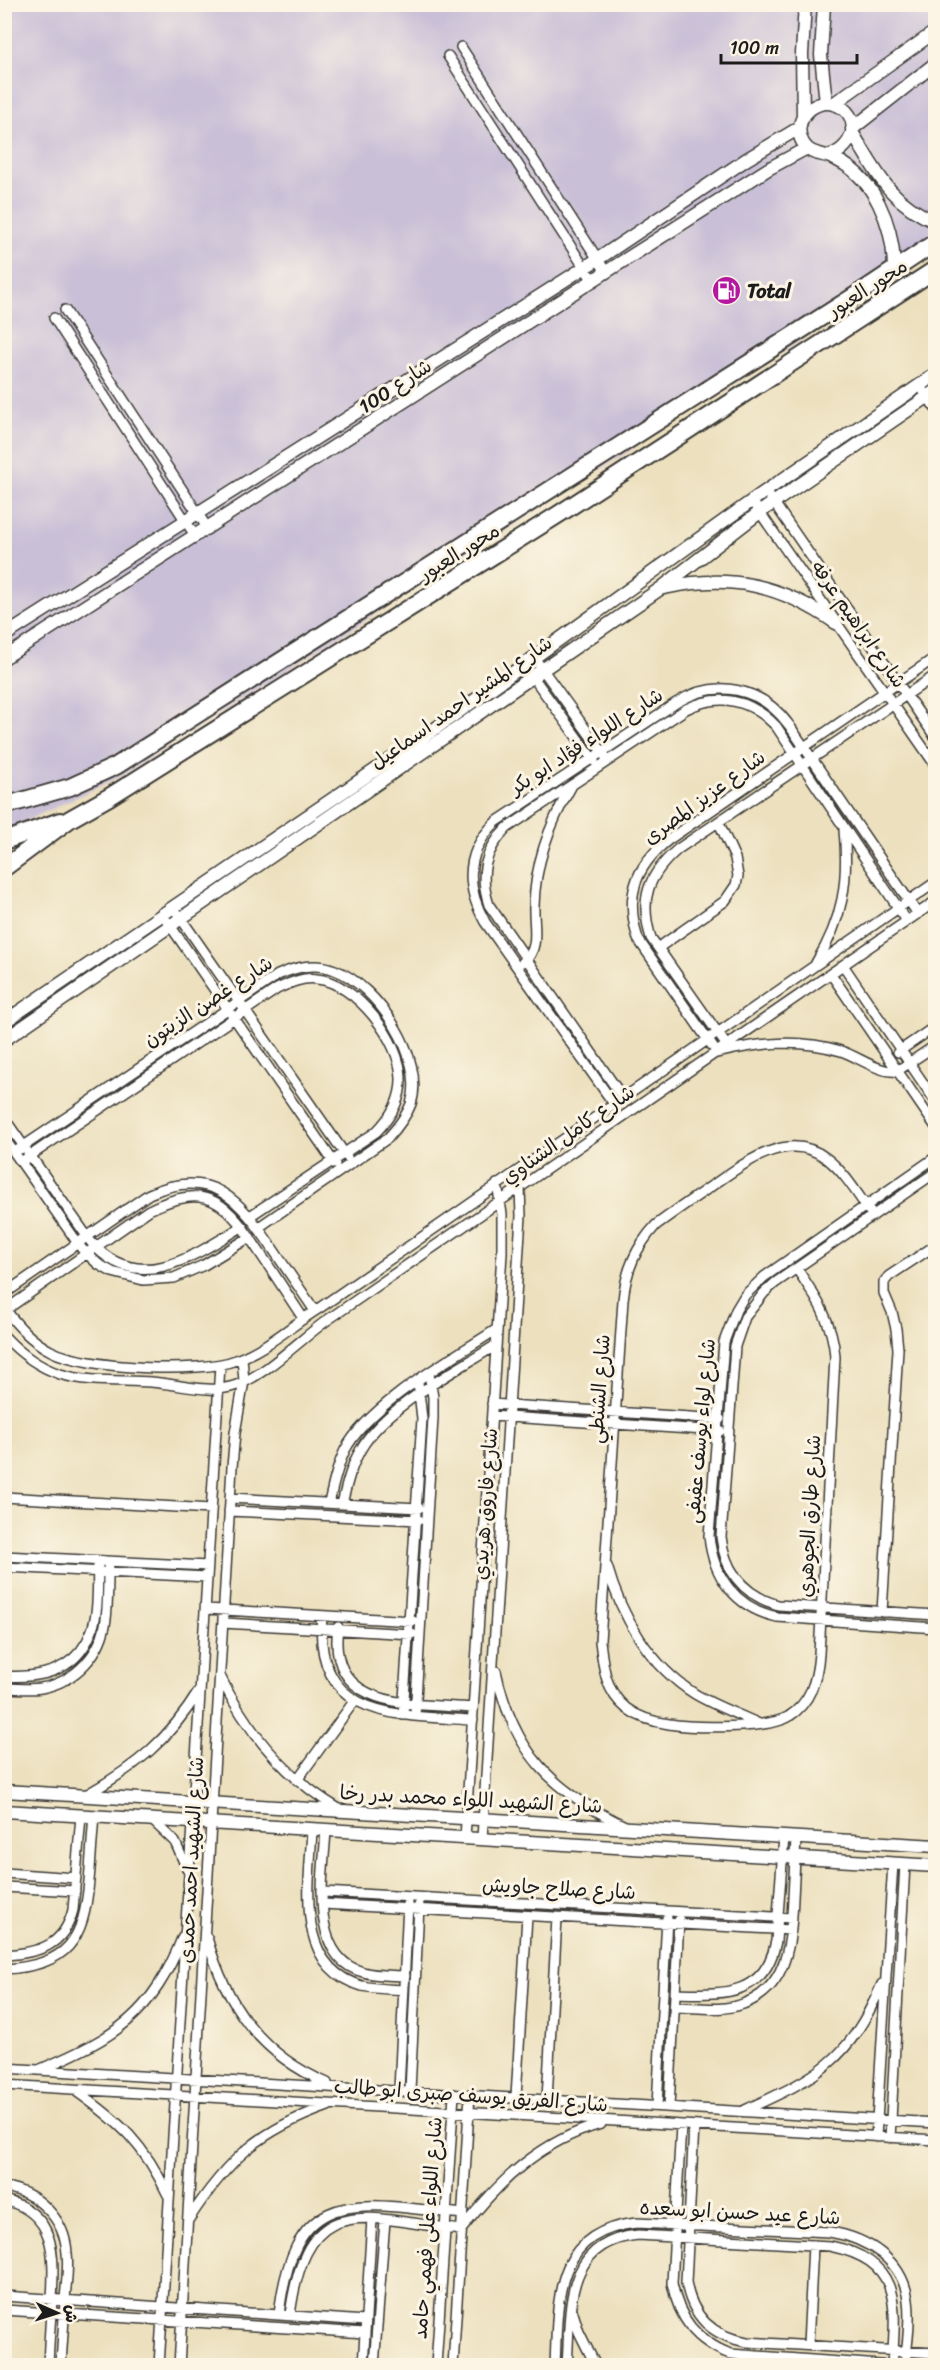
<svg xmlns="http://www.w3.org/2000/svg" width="940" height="2370" viewBox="0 0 940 2370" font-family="Sriracha,'Playpen Sans Arabic',sans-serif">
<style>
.industrial{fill:#c9bfd7}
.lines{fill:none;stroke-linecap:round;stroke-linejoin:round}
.street-casing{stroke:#3b3934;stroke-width:12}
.secondary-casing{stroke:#3b3934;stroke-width:15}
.highway-casing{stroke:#3b3934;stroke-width:20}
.street{stroke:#fff;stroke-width:9}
.secondary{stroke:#fff;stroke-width:12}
.highway{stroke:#fff;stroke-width:16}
.labels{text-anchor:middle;stroke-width:6;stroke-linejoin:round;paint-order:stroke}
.street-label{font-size:20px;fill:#1c1c1c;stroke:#fcf5e5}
.poi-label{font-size:20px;font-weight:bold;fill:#1c1c1c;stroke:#fcf5e5;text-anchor:start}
</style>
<rect width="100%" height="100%" fill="#fcf5e5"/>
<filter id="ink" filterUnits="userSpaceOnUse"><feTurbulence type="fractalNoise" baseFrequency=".0167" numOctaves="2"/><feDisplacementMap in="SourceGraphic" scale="12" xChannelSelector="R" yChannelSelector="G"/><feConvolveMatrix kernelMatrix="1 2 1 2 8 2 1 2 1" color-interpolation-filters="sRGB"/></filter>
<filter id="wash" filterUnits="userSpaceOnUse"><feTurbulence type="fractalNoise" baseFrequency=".008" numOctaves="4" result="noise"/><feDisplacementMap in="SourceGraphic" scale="24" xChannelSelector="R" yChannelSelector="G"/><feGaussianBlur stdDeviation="1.35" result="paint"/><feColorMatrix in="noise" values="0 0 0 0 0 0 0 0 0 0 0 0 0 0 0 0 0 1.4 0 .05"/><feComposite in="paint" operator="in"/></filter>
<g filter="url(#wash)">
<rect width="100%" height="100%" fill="#ece0be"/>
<path class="industrial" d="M5 5H935V254L126 774 15 826 5 833Z"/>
</g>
<g filter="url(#ink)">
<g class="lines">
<defs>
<path id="street" d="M461 47 606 272
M448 56 593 281
M65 310 208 529
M54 318 196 537
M924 392 936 409
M770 497 936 738
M752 501 936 766
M936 657 668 840C634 868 625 897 638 939L717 1053C758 1043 799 1038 841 1051 859 1057 879 1073 897 1071L936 1045
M535 659 605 756
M525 666 594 761
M173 907 347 1157
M167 921 335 1164
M658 948 725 901 736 885 738 876 735 858 719 823
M523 962C541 950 533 925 534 906 535 863 550 823 571 787
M816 963C843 919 849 881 844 830
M843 965 936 1102
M831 974 936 1127
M727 1046 651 938C639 899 648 875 678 849L936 675
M898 1052 936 1026
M623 1098 489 905C479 875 484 851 507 828L686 709C719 693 750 699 776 726L907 921
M614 1104 485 922C465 886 465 852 496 822L676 703C716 678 761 687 789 725L918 914
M4 1118 91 1242C138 1297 197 1254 243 1226
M4 1138 82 1249 98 1264 112 1272 143 1280 174 1278 204 1265 250 1237
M15 1152 278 975C296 967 315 962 335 970 377 986 426 1058 411 1104 406 1117 397 1128 388 1138L259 1227
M936 1157 764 1277 745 1295 736 1310 724 1342 709 1536C713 1577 736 1608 777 1617L936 1628
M21 1162 277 989C290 983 302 977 317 979 355 982 402 1042 401 1080 401 1101 391 1117 376 1132L250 1216
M936 1172 775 1283 764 1293 745 1317 735 1346 721 1537C725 1572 744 1595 778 1605L936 1615
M797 1269C816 1297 833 1322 835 1357L819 1654C817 1679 811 1703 788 1717 767 1729 694 1728 669 1724 654 1722 638 1717 626 1708 605 1691 603 1666 600 1641L623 1300C626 1270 636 1247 656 1225 675 1211 694 1198 713 1185 745 1163 788 1129 826 1158 845 1172 859 1197 873 1216
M4 1294 149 1194C212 1166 240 1200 273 1249 287 1270 301 1290 315 1311
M4 1308C17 1325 31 1341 51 1351 85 1369 201 1374 236 1360 266 1349 291 1326 318 1309L936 882
M4 1311 149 1210C209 1180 228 1204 260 1253 275 1275 289 1297 303 1318
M4 1336C20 1353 38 1367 60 1374 89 1383 122 1380 151 1382 180 1384 209 1395 237 1385 265 1375 301 1339 326 1321L936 901
M492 1404 720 1419
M492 1416 720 1431
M4 1497 211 1509
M230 1498 419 1508
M329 1503C333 1485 337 1467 345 1450 371 1402 452 1359 497 1329
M342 1504C347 1483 352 1462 364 1444 390 1404 456 1371 496 1345
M229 1511 419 1520
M4 1556 208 1566
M607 1566C621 1616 650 1666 695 1694 715 1706 738 1714 759 1724
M4 1567 207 1577
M206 1609 413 1621
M882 1612 898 1349 896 1329 892 1312 884 1293V1282L889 1276 936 1245
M322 1616C313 1720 397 1715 473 1720
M223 1623 412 1634
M338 1627C326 1712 416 1703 473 1708
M496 1671C513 1752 552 1791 625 1826
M4 1676C42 1679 78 1670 92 1630 99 1610 97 1587 98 1566
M220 1676C247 1732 285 1777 339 1809
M4 1688C17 1688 29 1690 41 1688 76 1682 102 1653 106 1619 108 1602 108 1585 108 1568
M403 1715 422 1419 418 1382
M415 1716 433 1418V1397L429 1374
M297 1780 355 1700
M86 1795C135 1767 169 1740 199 1691
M152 1820 175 1842 188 1871
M312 1829C310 1883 293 1967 362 1986 376 1989 390 1989 404 1990
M326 1830C324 1872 307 1957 363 1972 376 1976 391 1975 405 1976
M465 1838 502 1253V1214L497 1184
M482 1839 521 1216 520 1188 516 1172
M4 1873 76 1878
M4 1887 75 1891
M323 1892 792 1918
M323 1904 791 1930
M207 1938C226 2005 261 2055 327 2083
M4 1955C39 1953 64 1946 73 1910L81 1816
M4 1969C68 1966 84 1940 89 1881 91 1860 92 1838 94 1816
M675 1993C721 1994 765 1998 776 1941L784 1837
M674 2007C696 2007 722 2012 743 2004 789 1988 791 1939 793 1898 794 1878 795 1858 796 1838
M4 2068 936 2123
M41 2069C116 2037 152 2015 183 1936
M4 2085 936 2140
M399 2090 408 1903
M76 2091C121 2123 144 2144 168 2195
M410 2091 419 1905
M516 2097 527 1916
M547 2099 557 1918
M657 2106 667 1918
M669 2107 679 1920
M745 2110C819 2076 848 2062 882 1984
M681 2126 672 2283C679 2319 696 2341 730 2354L894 2366
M694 2126 686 2282C692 2317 712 2336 747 2342L936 2353
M876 2137 893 1863
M890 2138 905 1864
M4 2187C38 2192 65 2219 67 2253 69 2268 66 2284 65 2300 64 2322 62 2344 61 2366
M4 2200C58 2213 54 2257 52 2301 50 2322 49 2344 48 2366
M189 2219C228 2159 260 2130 328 2106
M4 2296 365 2321
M4 2310 365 2333
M573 2313 579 2332 596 2366
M279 2315C294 2182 356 2203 462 2214
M290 2315C307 2188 362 2218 461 2230 499 2181 540 2141 601 2124
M808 2345 813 2245
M159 2366 220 1365
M179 2366 232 1467 235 1433 244 1381 242 1358
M363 2366 372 2219
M374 2366 385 2220
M436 2366 454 2094
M453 2366 470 2094
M555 2366C558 2300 553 2232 636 2223L830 2232C867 2238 903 2260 908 2300 911 2322 907 2344 905 2366
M567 2366C571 2309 563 2242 638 2235L830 2246C903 2261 896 2305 892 2366"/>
<path id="secondary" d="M824 4 821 55 826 103
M833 104 936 31
M803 116 802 54 805 4
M852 129 936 63
M852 132C877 173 889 202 936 222
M828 156C856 149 863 113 834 104 811 98 791 123 803 143 810 155 820 153 830 157 875 174 894 227 894 270
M664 588C730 573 781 585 836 623
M4 636 598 259 747 159 799 128
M4 658 606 272 768 169 807 148
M4 1022 418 741 760 495 936 374
M4 1040 660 589 760 512 936 391
M4 1791 936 1846
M4 1811 936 1866"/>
<path id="highway" d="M4 806 70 787 116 766 864 290 936 242
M4 841 60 821
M4 868 70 819 109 797 559 514 936 269"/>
</defs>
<use href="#street" class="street-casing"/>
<use href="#secondary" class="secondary-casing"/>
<use href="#highway" class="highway-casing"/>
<use href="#street" class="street"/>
<use href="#secondary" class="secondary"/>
<use href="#highway" class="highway"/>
</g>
</g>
<defs>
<symbol id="fuel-disc" viewBox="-11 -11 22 22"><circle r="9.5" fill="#b5179e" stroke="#fcf5e5"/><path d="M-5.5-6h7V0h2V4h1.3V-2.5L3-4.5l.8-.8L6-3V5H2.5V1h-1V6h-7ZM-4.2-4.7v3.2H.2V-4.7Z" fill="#fff"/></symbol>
</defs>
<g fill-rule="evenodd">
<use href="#fuel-disc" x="710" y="274" width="33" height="33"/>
</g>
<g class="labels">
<g class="street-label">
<text transform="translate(867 288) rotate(-33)" y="7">محور العبور</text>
<text transform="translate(395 386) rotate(-33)" y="7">شارع 100</text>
<text transform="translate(459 552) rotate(-32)" y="7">محور العبور</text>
<text transform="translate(859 624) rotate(55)" y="7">شارع ابراهيم عرفه</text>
<text transform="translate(461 702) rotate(-35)" y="7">شارع المشير احمد اسماعيل</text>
<text transform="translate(586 741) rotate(-33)" y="7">شارع اللواء فؤاد ابو بكر</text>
<text transform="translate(704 797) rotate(-36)" y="7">شارع عزيز المصرى</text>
<text transform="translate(208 1001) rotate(-33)" y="7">شارع غصن الزيتون</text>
<text transform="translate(568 1134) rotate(-35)" y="7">شارع كامل الشناوي</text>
<text transform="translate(599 1389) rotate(-86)" y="7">شارع الشنطي</text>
<text transform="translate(700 1431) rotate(-85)" y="7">شارع لواء يوسف عفيفى</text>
<text transform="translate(485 1504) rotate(-86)" y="7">شارع فاروق هريدي</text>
<text transform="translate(809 1516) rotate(-87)" y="7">شارع طارق الجوهري</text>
<text transform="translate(471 1799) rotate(3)" y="7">شارع الشهيد اللواء محمد بدر رخا</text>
<text transform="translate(191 1860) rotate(-87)" y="7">شارع الشهيد احمد حمدى</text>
<text transform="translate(559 1888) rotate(3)" y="7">شارع صلاح جاويش</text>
<text transform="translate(471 2095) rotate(4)" y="7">شارع الفريق يوسف صبرى ابو طالب</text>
<text transform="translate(740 2212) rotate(3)" y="7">شارع عيد حسن ابو سعده</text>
<text transform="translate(427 2228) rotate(-86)" y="7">شارع اللواء على فهمي حامد</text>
</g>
<g class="poi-label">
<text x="747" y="298">Total</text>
</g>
</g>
<rect width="940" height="2370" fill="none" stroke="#fcf5e5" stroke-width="24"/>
<g transform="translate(57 2313) rotate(93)" stroke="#fcf5e5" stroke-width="4.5" paint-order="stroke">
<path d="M0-4.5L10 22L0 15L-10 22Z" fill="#1c1c1c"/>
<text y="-9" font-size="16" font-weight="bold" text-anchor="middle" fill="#1c1c1c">ش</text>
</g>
<path d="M721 54v9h136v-9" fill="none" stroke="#1c1c1c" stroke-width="3"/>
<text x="730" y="54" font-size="18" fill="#1c1c1c" stroke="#fcf5e5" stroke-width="4.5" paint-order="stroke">100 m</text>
</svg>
